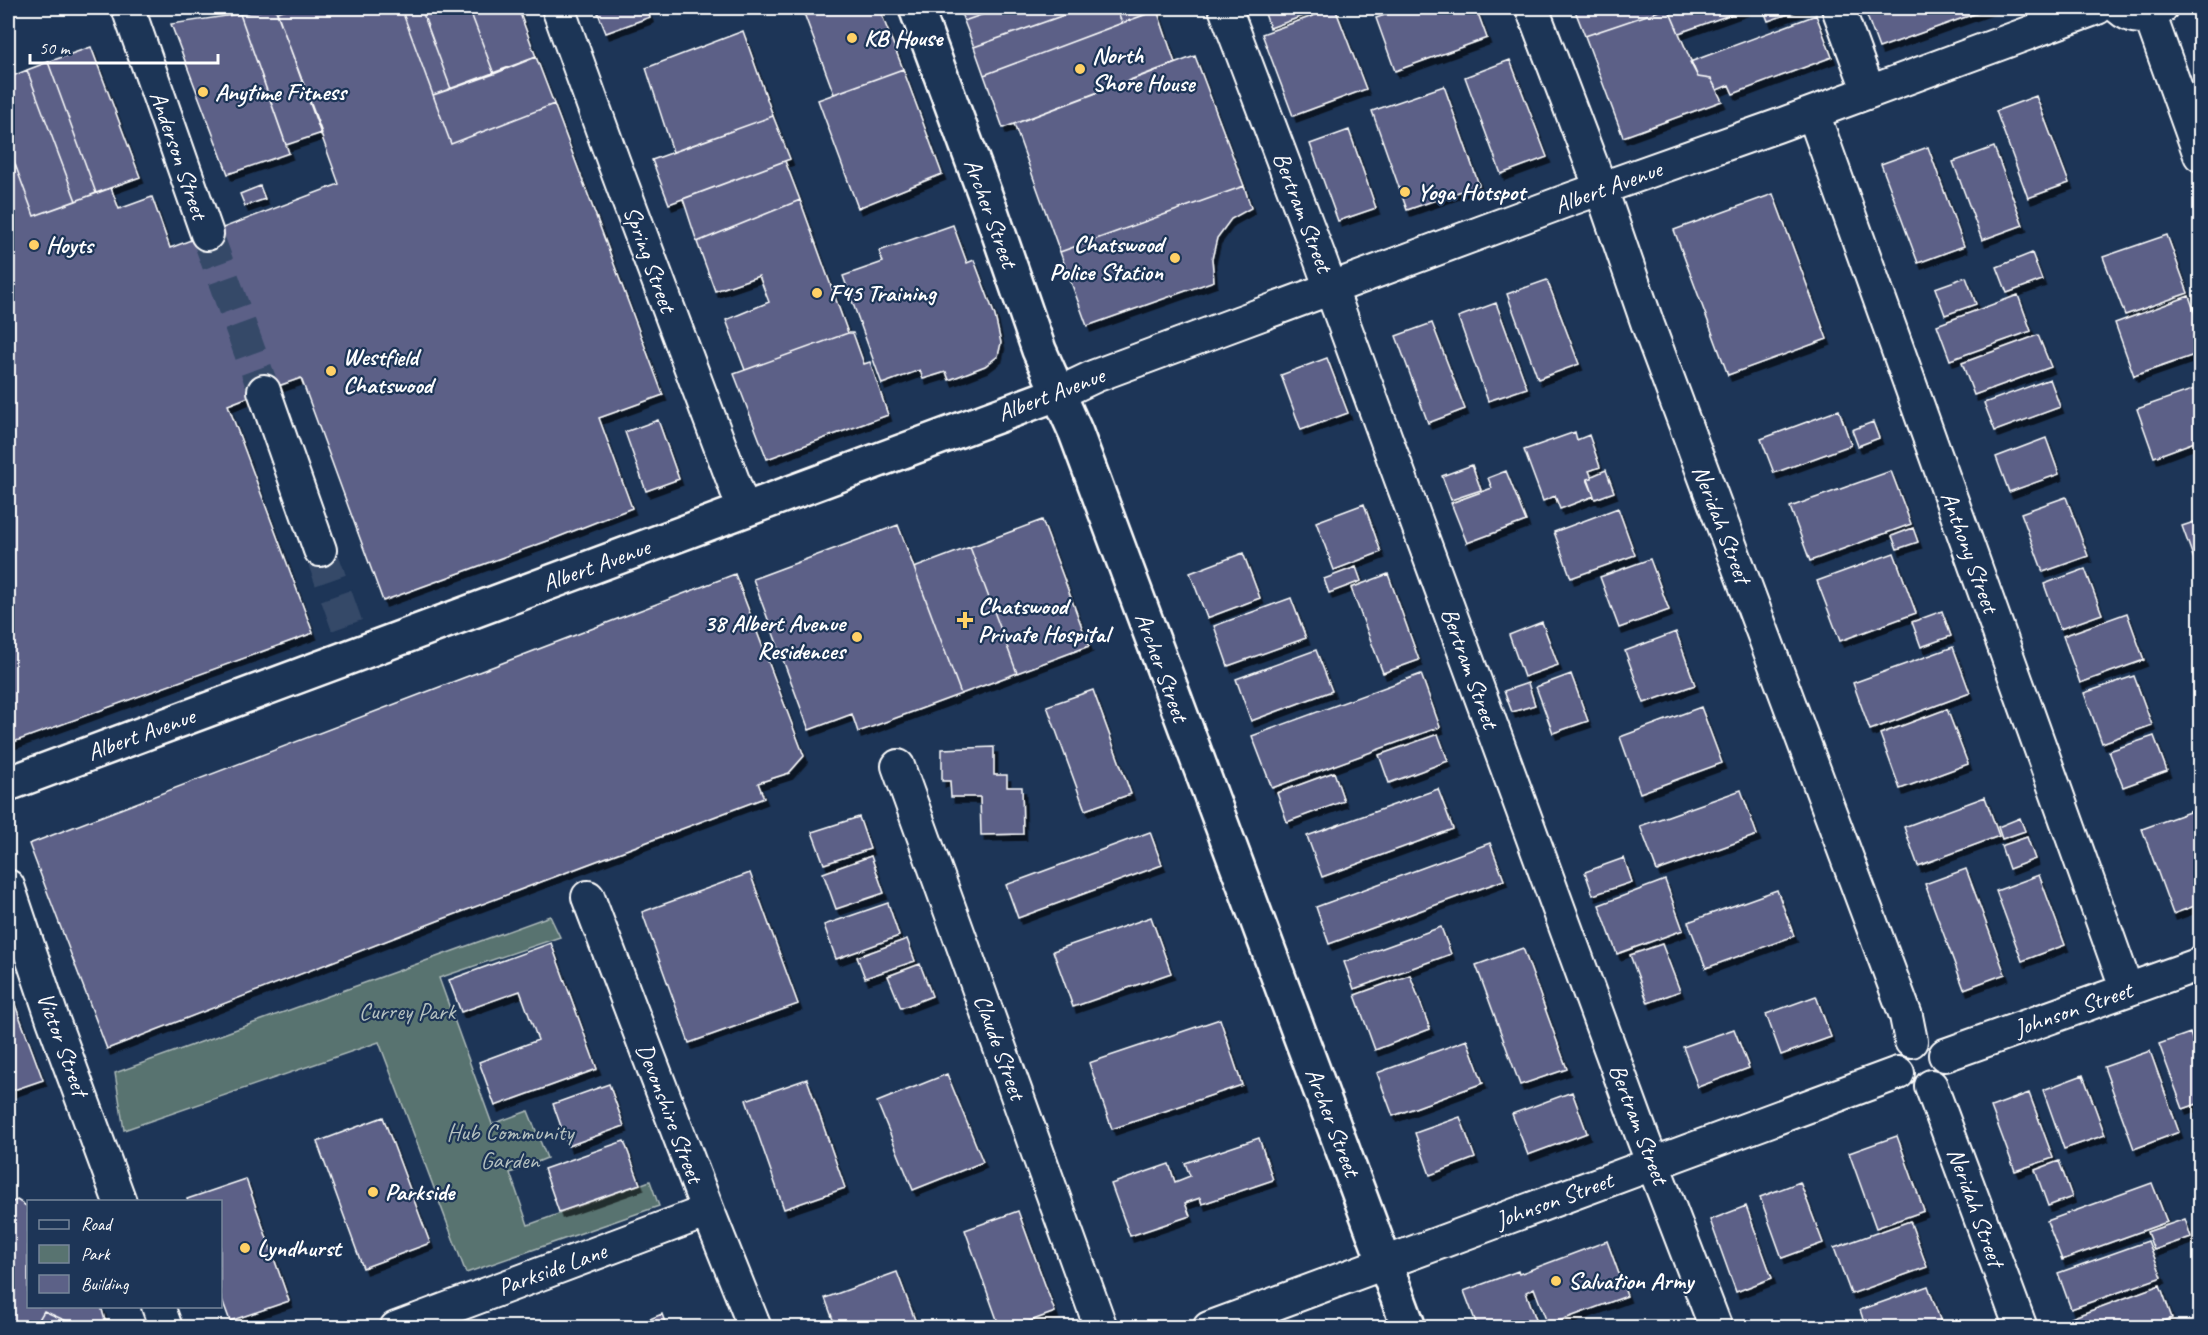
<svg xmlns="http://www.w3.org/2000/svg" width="2208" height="1335" viewBox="0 0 2208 1335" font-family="Caveat,sans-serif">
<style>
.green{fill:#587370;stroke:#acb9b8;stroke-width:1.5}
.building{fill:#5c6187;stroke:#fff;stroke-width:1.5;filter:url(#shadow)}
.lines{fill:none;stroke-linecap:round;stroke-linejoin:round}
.minor-tunnel{stroke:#344968;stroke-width:32;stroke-dasharray:32 16;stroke-linecap:butt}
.minor-casing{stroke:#fff;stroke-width:36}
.major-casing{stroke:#fff;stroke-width:38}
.minor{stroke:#1d3557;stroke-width:32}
.major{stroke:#1d3557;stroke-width:33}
.poi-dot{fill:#ffd166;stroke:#1d3557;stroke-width:2}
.labels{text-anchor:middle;stroke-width:4.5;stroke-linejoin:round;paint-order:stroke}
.poi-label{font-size:24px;font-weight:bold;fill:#fff;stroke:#1d3557;text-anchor:start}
.street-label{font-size:24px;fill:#fff;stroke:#1d3557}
.park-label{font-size:24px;fill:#b4c0bf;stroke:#1d3557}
</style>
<defs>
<filter id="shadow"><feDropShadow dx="3.5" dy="6" stdDeviation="0" flood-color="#0009"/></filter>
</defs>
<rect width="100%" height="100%" fill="#1d3557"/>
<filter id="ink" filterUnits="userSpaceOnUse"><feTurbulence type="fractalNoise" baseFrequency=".0167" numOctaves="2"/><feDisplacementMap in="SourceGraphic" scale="12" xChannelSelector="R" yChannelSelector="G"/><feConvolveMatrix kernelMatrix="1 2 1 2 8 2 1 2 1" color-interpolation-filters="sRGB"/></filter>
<g filter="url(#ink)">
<path class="green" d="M550 916 560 937 439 978 492 1124 528 1111 547 1158 510 1173 528 1225 650 1181 659 1206 466 1273 379 1042 124 1130 115 1073Z"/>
<path class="building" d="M275 8 322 133 286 145 240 14Z
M291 8H401L451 144 554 104 663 395 599 418 632 508 553 539 383 601 301 378 264 391 228 405 313 633 8 744V145L34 216 111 188 119 209 152 197 170 248 339 184 277 12Z
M401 8H421L451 89 433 95Z
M421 8H469L494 74 451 89Z
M469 8H518L536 57 494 74Z
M596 8H646L650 17 606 33Z
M802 8H879L903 69 834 94Z
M959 8H1001L964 21Z
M1001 8H1084L974 47 964 21Z
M1084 8H1116L1122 23 984 75 974 47Z
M1116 8H1164L1122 23Z
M1263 8H1325L1270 28Z
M1335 8 1366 89 1293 116 1262 34Z
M1406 8H1476L1487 38 1395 71 1376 18Z
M1574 8H1745L1746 9 1679 33 1668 8 1585 36Z
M1668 8 1698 77 1711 79 1722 101 1623 137 1585 36Z
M1763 8H1806L1768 21Z
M1864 8H1991L1879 48Z
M1157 10 1175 63 1003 128 984 75Z
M240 14 289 153 228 174 171 24Z
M1816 15 1832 57 1733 94 1729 85 1717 90 1711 79 1698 77 1690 62Z
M743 31 773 116 673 152 646 68Z
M91 47 140 177 96 193 48 62Z
M1195 56 1244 186 1060 252 1014 124Z
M536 57 554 104 451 144 433 95Z
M1510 60 1547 157 1501 174 1465 77Z
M48 62 96 193 76 201 27 70Z
M903 69 942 174 858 208 818 100Z
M27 70 76 201 34 216 8 145V78Z
M1444 86 1479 185 1407 210 1372 111Z
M2036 96 2069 183 2028 198 1996 111Z
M773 116 790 159 669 204 652 160Z
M1349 130 1376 208 1338 221 1310 144Z
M1928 147 1964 246 1918 263 1881 164Z
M1994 147 2023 225 1982 240 1953 162Z
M785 161 800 200 697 242 683 199Z
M260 186 265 199 245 206 240 194Z
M1244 186 1251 208 1231 219 1217 238 1212 259 1214 281 1087 326 1060 252Z
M1773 194 1827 339 1728 375 1674 230Z
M800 200 848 333 745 370 726 320 769 302 759 276 715 291 697 242Z
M953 225 967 263 974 260 995 316 1001 343 998 356 985 366 949 380 946 372 923 379 920 370 882 384 843 276 883 262 879 251Z
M2167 235 2188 293 2125 315 2103 257Z
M2032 253 2042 280 2007 293 1997 267Z
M1966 277 1976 304 1945 315 1935 288Z
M1547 280 1579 364 1538 379 1507 294Z
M2018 295 2031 331 1950 360 1937 325Z
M2189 296 2200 328V353L2134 376 2115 323Z
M1496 303 1527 388 1488 401 1458 317Z
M1432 323 1465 409 1428 423 1396 336Z
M848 333H853L864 364 870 362 888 415 767 459 734 374Z
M2038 335 2051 367 1974 395 1962 363Z
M1327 358 1348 413 1301 430 1281 375Z
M2050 379 2060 407 1995 431 1984 403Z
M2200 387V440L2154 457 2137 409Z
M1839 410 1851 445 1774 473 1761 439Z
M658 420 679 479 646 491 625 432Z
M1873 422 1879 438 1858 446 1852 430Z
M1575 432 1577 440 1589 435 1600 467 1589 471 1592 478 1587 479 1594 496 1560 509 1555 496 1543 501 1524 450Z
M2046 438 2059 474 2009 492 1996 457Z
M1472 465 1481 490 1451 500 1442 476Z
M1606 470 1614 492 1595 499 1588 479 1592 478V476Z
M1506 471 1526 521 1467 543 1451 503 1492 488 1488 478Z
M1891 471 1911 524 1810 561 1790 507Z
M2066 497 2088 556 2043 572 2021 513Z
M1364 504 1381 552 1334 570 1316 522Z
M1618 508 1635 555 1571 578 1554 532Z
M1042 520 1089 646 1017 673 970 547Z
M2200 520V576L2182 526Z
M898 525 961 694 858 732 852 714 809 730 753 579Z
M1913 528 1918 542 1897 549 1892 536Z
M970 547 1017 673 961 694 914 568Z
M1243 553 1260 598 1207 618 1190 573Z
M1894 553 1916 613 1840 641 1817 581Z
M1650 559 1669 610 1619 628 1600 577Z
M1356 567 1361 581 1329 593 1324 579Z
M2085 569 2102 614 2060 629 2044 584Z
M735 574 804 756 789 773 758 783 764 798 440 920 107 1049 29 844Z
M1388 574 1419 660 1383 673 1351 588Z
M1291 598 1306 638 1228 666 1214 626Z
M1942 611 1951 636 1921 647 1912 622Z
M2127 613 2144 660 2080 683 2063 636Z
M1542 622 1558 665 1524 677 1509 635Z
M1676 632 1695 685 1644 703 1625 651Z
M1953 647 1970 693 1870 730 1853 683Z
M1316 650 1332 691 1251 721 1236 679Z
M1421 674 1440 727 1272 788 1252 736Z
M1571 674 1588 721 1553 733 1536 687Z
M2134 676 2152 725 2102 743 2084 693Z
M1528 683 1535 705 1512 712 1504 691Z
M1093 690 1131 794 1085 810 1047 706Z
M1701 707 1722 763 1640 793 1620 737Z
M1947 709 1968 764 1900 789 1880 734Z
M1438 734 1448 761 1389 783 1379 755Z
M2154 736 2167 771 2123 787 2109 751Z
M994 747V775H1007V787H1022L1023 834 981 835 980 797H951L950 781H942V749Z
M1334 772 1344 801 1287 822 1277 793Z
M1438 789 1453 829 1322 877 1307 836Z
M1741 790 1757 835 1657 871 1640 826Z
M1985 797 1999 836 1918 866 1904 827Z
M2192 811 2200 835V904L2173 914 2142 829Z
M859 817 870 849 824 864 812 832Z
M2020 818 2025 831 2002 839 1998 827Z
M1150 832 1162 865 1018 918 1006 885Z
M2027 837 2035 859 2009 869 2001 846Z
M1490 843 1504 880 1329 944 1316 907Z
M871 856 884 893 836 909 823 873Z
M1624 858 1632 882 1593 895 1585 872Z
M1966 869 2005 974 1964 989 1925 884Z
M750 873 798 1004 689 1043 642 912Z
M2039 875 2065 945 2022 961 1996 891Z
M1665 880 1683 930 1617 954 1599 905Z
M1777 890 1794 936 1706 968 1688 922Z
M888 903 899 936 836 959 824 925Z
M1151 917 1171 973 1073 1007 1053 951Z
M1441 927 1451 954 1354 989 1344 962Z
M907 939 915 961 865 978 857 957Z
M551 943 597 1069 495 1106 479 1062 538 1040 520 991 461 1012 449 980Z
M1662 944 1680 991 1648 1003 1630 955Z
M1523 948 1567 1069 1520 1085 1476 965Z
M920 964 932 996 901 1008 888 976Z
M1410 975 1430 1029 1375 1050 1355 995Z
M8 986 43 1080 8 1092Z
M1816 996 1831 1037 1781 1055 1766 1014Z
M1220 1019 1242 1085 1112 1129 1089 1063Z
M1734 1029 1749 1068 1698 1087 1683 1047Z
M2190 1033 2200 1063V1103L2183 1109 2159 1044Z
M1467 1040 1483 1083 1393 1116 1377 1073Z
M2150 1051 2179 1132 2134 1149 2104 1067Z
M947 1074 983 1162 913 1190 877 1102Z
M2083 1075 2105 1135 2064 1149 2043 1090Z
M807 1079 845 1188 784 1209 746 1100Z
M609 1084 624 1126 568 1146 553 1104Z
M1572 1092 1587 1133 1528 1155 1512 1114Z
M2029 1093 2053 1158 2015 1171 1991 1107Z
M383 1117 430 1243 363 1268 317 1142Z
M1460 1117 1475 1158 1430 1175 1415 1133Z
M1897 1136 1924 1211 1876 1228 1849 1153Z
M1259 1138 1273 1180 1202 1204 1200 1198 1185 1203 1190 1216 1130 1236 1111 1184 1169 1164 1175 1182 1190 1176 1185 1163Z
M624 1141 640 1184 559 1212 544 1169Z
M2059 1161 2072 1197 2048 1206 2035 1170Z
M246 1179 289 1301 230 1321 220 1294V1202H188L187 1199Z
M1800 1182 1823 1243 1782 1258 1760 1197Z
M2152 1183 2167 1222 2062 1260 2047 1221Z
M17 1200 28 1207V1306H101L107 1328 89 1321 87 1328H82L44 1311 34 1328H8V1204Z
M1746 1206 1772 1278 1736 1292 1710 1220Z
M1018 1211 1055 1312 1011 1328H1000L965 1230Z
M2185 1219 2191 1237 2154 1250 2147 1232Z
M1910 1221 1927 1267 1851 1294 1834 1248Z
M1607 1241 1627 1296 1548 1325 1534 1288 1526 1292 1539 1328H1478L1464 1291 1518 1271 1519 1274Z
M2148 1241 2162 1277 2071 1309 2058 1273Z
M897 1272 918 1328H836L825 1298Z
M2160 1285 2172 1318 2146 1328H2074L2071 1318Z
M1928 1286 1943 1328H1866L1860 1310Z
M44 1311 82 1328H34Z
M662 1314 667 1328H628Z"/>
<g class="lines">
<path class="minor-tunnel" d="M207 234 264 391
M320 550 357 654"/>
<defs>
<path id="minor" d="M128 8 207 234
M558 8 614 163 744 510
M1225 8 1320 259 1644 1141 1716 1328
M1532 8 1601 189 1648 325 1906 1016 1911 1041
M1838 8 1869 92
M2119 8C2131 19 2149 21 2161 8
M2150 16 2200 155
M1813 113 2127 990
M264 391 320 550
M1059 393 1095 376 1571 199 1777 126 2097 8
M898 766 1101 1328
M8 886 53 1020 120 1202
M588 897 708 1211 755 1328
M1945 1055 2200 964
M1931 1086 2021 1328
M158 1306 166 1328
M396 1328 708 1211
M1209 1328 1898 1073"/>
<path id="major" d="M916 8 991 211 1039 350 1076 433 1409 1328
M8 784 1059 393"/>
</defs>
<use href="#minor" class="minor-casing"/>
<use href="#major" class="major-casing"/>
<use href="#minor" class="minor"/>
<use href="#major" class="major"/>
</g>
</g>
<g class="poi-dot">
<circle cx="852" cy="38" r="6"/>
<circle cx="1080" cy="69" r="6"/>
<circle cx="203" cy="92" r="6"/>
<circle cx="1405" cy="192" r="6"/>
<circle cx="34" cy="245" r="6"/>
<circle cx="1175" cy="258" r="6"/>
<circle cx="817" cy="293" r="6"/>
<circle cx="331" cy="371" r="6"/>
<path d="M962 611h6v6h6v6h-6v6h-6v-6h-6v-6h6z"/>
<circle cx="857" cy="637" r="6"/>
<circle cx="373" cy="1192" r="6"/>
<circle cx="245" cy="1248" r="6"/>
<circle cx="1556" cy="1281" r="6"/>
</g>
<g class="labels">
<g class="poi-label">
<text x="864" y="46">KB House</text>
<text x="1092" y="63">North<tspan x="1092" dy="28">Shore House</tspan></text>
<text x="215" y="100">Anytime Fitness</text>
<text x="1417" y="200">Yoga Hotspot</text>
<text x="1163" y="252" text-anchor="end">Chatswood<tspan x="1163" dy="28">Police Station</tspan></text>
<text x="46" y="253">Hoyts</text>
<text x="829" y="301">F45 Training</text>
<text x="343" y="365">Westfield<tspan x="343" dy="28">Chatswood</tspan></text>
<text x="978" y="614">Chatswood<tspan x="978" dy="28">Private Hospital</tspan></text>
<text x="845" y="631" text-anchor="end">38 Albert Avenue<tspan x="845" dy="28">Residences</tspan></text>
<text x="385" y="1200">Parkside</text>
<text x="257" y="1256">Lyndhurst</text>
<text x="1568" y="1289">Salvation Army</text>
</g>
<g class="street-label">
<text transform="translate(179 155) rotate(71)" y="8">Anderson Street</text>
<text transform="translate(1608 187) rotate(-20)" y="8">Albert Avenue</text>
<text transform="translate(1303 212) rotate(69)" y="8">Bertram Street</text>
<text transform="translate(991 213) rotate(70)" y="8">Archer Street</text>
<text transform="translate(650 259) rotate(70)" y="8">Spring Street</text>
<text transform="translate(1051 394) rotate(-21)" y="8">Albert Avenue</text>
<text transform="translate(1722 524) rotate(69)" y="8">Neridah Street</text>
<text transform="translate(1970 552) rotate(70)" y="8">Anthony Street</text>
<text transform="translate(596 565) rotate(-20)" y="8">Albert Avenue</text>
<text transform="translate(1162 667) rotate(70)" y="8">Archer Street</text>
<text transform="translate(1470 668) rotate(70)" y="8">Bertram Street</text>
<text transform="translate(141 734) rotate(-20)" y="8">Albert Avenue</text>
<text transform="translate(2073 1009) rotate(-19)" y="8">Johnson Street</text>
<text transform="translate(63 1044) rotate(70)" y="8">Victor Street</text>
<text transform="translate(1000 1047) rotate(70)" y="8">Claude Street</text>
<text transform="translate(670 1113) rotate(69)" y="8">Devonshire Street</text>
<text transform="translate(1333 1122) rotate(69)" y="8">Archer Street</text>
<text transform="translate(1639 1124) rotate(69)" y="8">Bertram Street</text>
<text transform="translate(1554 1200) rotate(-20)" y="8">Johnson Street</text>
<text transform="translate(1976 1207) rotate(70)" y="8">Neridah Street</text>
<text transform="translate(552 1269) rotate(-20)" y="8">Parkside Lane</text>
</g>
<g class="park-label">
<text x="407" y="1019">Currey Park</text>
<text x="510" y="1140">Hub Community<tspan x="510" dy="28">Garden</tspan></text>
</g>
</g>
<rect width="2208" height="1335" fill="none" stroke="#1d3557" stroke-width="30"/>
<rect x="15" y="15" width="2178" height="1305" fill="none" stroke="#fff" stroke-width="2" filter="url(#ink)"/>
<rect x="27" y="1200" width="195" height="108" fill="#1d3557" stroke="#77869a" stroke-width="1.5"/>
<rect x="39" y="1220" width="30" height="9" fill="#1d3557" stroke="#77869a" stroke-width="1.5"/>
<text x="81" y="1230" font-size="18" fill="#ffffff">Road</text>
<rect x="39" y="1245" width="30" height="18" fill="#587370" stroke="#77869a" stroke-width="1.5"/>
<text x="81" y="1260" font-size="18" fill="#ffffff">Park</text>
<rect x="39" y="1275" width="30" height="18" fill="#5c6187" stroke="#77869a" stroke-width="1.5"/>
<text x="81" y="1290" font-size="18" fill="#ffffff">Building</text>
<path d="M30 54v9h188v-9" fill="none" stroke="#ffffff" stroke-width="3"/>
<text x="39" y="54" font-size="18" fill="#ffffff" stroke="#1d3557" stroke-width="4.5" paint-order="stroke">50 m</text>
</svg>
